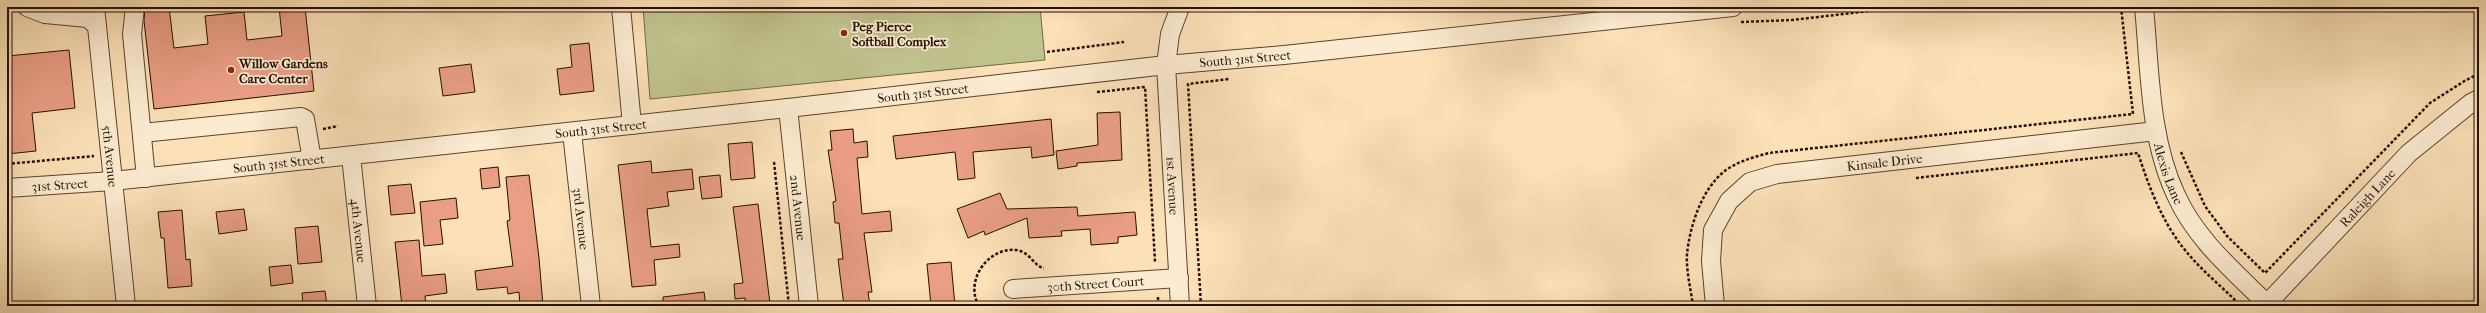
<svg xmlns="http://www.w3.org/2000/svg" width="2486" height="313" viewBox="0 0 2486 313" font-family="'IM FELL French Canon',serif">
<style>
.green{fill:#c0c28e;stroke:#726947}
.building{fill:#ea9e86;stroke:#251000}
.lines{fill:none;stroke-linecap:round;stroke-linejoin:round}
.minor-casing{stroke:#5a442e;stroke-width:20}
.path{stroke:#251000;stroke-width:2.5;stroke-dasharray:3 2;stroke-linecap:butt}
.minor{stroke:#fcebd1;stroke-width:18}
.poi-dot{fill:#8f2418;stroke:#fcebd1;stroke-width:1.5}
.labels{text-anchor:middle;stroke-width:3.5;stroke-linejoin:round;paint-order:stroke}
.poi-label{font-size:13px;font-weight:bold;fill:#251000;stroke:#fcebd1;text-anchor:start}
.street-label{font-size:13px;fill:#251000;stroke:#fcebd1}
</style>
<rect width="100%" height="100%" fill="#fbe0b8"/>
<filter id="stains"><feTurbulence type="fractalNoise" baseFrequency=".005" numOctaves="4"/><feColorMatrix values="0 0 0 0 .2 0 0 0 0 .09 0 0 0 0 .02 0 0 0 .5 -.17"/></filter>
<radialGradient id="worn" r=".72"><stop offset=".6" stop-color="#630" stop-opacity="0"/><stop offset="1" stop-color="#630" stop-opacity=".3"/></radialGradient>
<path class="green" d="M643 7H1040L1045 60 650 99Z"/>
<path class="building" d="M145 7H169L174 48 208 44 205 16 244 12 247 40 282 36 279 7H305L314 91 154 109 144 21Z
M589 43 594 91 560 95 557 69 572 67 570 45Z
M69 50 75 108 32 113 36 151 7 154V56Z
M471 64 475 92 443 96 439 68Z
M1120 112 1122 160 1077 163V166L1058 169 1056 151 1098 145 1097 113Z
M1051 119 1054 155 1032 158 1031 147 973 152 975 178 958 180 955 152 896 159 893 136Z
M853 129 854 143 867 141 868 157 857 158 862 214 890 211 892 231 864 233 872 292H868L870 306H844L838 259H843L839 223H835L833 202 836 201 828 150H832L830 131Z
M752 142 755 178 731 180 728 144Z
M651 161 652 173 692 169 694 189 667 192 669 206 647 209 651 247 679 244 680 257 654 260 656 285 632 287 618 165Z
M498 167 500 187 482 189 480 169Z
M529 175 539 258 543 306H520L519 292 508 294 507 287 477 290 475 271 513 266 507 221 510 220 506 177Z
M720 175 722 197 702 199 699 177Z
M411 184 415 213 391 215 388 186Z
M1000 193 1007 209 1077 207 1078 216 1135 212 1137 235 1118 237V243L1091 245 1090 229 1061 231 1062 236 1029 238 1027 218 985 235 984 231 968 238 957 209Z
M456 198 458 218 440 220 443 244 424 246 420 202Z
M758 204 770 304 746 306 745 298 735 299 734 284 743 283 733 207Z
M244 209 247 230 219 234 216 212Z
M182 210 186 260 190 259 192 286 168 288 164 238H161L158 212Z
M318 226 322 262 298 264 295 228Z
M419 240 422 276 445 274 447 293 425 296 426 306H402L395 242Z
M951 262 955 306H931L927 264Z
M291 265 293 283 271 286 269 267Z
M325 291 327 306H303L302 293Z
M704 292 706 306H663V297Z"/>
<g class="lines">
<defs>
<g id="minor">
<path d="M27 7 45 14 88 18 97 26"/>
<path id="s1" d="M95 7 126 306"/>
<path d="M135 7 132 34 146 178"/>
<path d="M621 7 632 125"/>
<path id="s2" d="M1180 7 1170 34 1166 65 1180 306"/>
<path id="s3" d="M2144 7C2150 69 2149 138 2176 195 2196 240 2235 272 2269 306"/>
<path id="s4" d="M788 108 809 306"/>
<path id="s5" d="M572 132 591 306"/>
<path d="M142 133 301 117 305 119 312 160"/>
<path id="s6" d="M351 156 367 306"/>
<path id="s7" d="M7 188 113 181 788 108 1166 65 1284 55 1733 7"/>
<path id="s8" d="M1013 289 1179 278"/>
<path id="s9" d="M1715 306 1711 261 1713 230 1729 201 1750 182 1777 174 2156 131"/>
<path id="s10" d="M2265 306 2409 153 2471 103 2479 99"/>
</g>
</defs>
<use href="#minor" class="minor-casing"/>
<path class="path" d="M1741 22 1792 20 1904 7
M1047 52 1124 42
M1097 92 1145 87 1155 262
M323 129 338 126
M2181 152 2205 206 2227 236 2265 273 2430 103 2466 80 2479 74
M774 162 789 306
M7 164 94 156
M1916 178 2138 153C2149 187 2162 222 2185 250 2200 269 2220 285 2237 302L2233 306
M1158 297V306
M2295 301 2298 306
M979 306C964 281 988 247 1016 250 1031 252 1034 267 1044 268
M1201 306 1188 84 1229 79
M1693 306C1691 290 1686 271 1687 254 1690 225 1702 188 1726 170 1739 161 1754 157 1769 153L2133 114 2121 7"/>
<use href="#minor" class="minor"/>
</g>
<g class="poi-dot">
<circle cx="844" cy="33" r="4"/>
<circle cx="231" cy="70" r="4"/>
</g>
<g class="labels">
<g class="poi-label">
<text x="852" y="31">Peg Pierce<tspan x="852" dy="15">Softball Complex</tspan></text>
<text x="239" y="68">Willow Gardens<tspan x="239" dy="15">Care Center</tspan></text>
</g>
<g class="street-label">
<text dy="5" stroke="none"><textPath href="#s7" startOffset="1245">South 31st Street</textPath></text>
<text dy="5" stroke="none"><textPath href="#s7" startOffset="921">South 31st Street</textPath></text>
<text dy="5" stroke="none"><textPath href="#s7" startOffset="597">South 31st Street</textPath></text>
<text dy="5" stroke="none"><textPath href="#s1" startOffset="150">5th Avenue</textPath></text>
<text dy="5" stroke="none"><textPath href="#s9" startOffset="274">Kinsale Drive</textPath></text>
<text dy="5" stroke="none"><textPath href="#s7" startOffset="273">South 31st Street</textPath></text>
<text dy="5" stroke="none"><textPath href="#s3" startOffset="169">Alexis Lane</textPath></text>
<text dy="5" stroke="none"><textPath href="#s7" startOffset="53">31st Street</textPath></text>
<text dy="5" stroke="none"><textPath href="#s2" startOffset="181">1st Avenue</textPath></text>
<text dy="5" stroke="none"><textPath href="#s10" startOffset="149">Raleigh Lane</textPath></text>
<text dy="5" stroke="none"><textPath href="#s4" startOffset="100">2nd Avenue</textPath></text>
<text dy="5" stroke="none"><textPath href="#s5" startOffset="87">3rd Avenue</textPath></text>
<text dy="5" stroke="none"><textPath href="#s6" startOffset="75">4th Avenue</textPath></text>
<text dy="5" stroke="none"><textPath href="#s8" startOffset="83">30th Street Court</textPath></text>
</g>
</g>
<rect width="2486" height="313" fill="none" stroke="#fbe0b8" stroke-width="24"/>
<rect x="8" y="8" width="2470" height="297" fill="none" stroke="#251000" stroke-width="2"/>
<rect x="12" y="12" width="2462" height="289" fill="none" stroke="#251000"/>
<rect width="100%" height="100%" filter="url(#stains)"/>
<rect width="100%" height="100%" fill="url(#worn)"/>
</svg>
